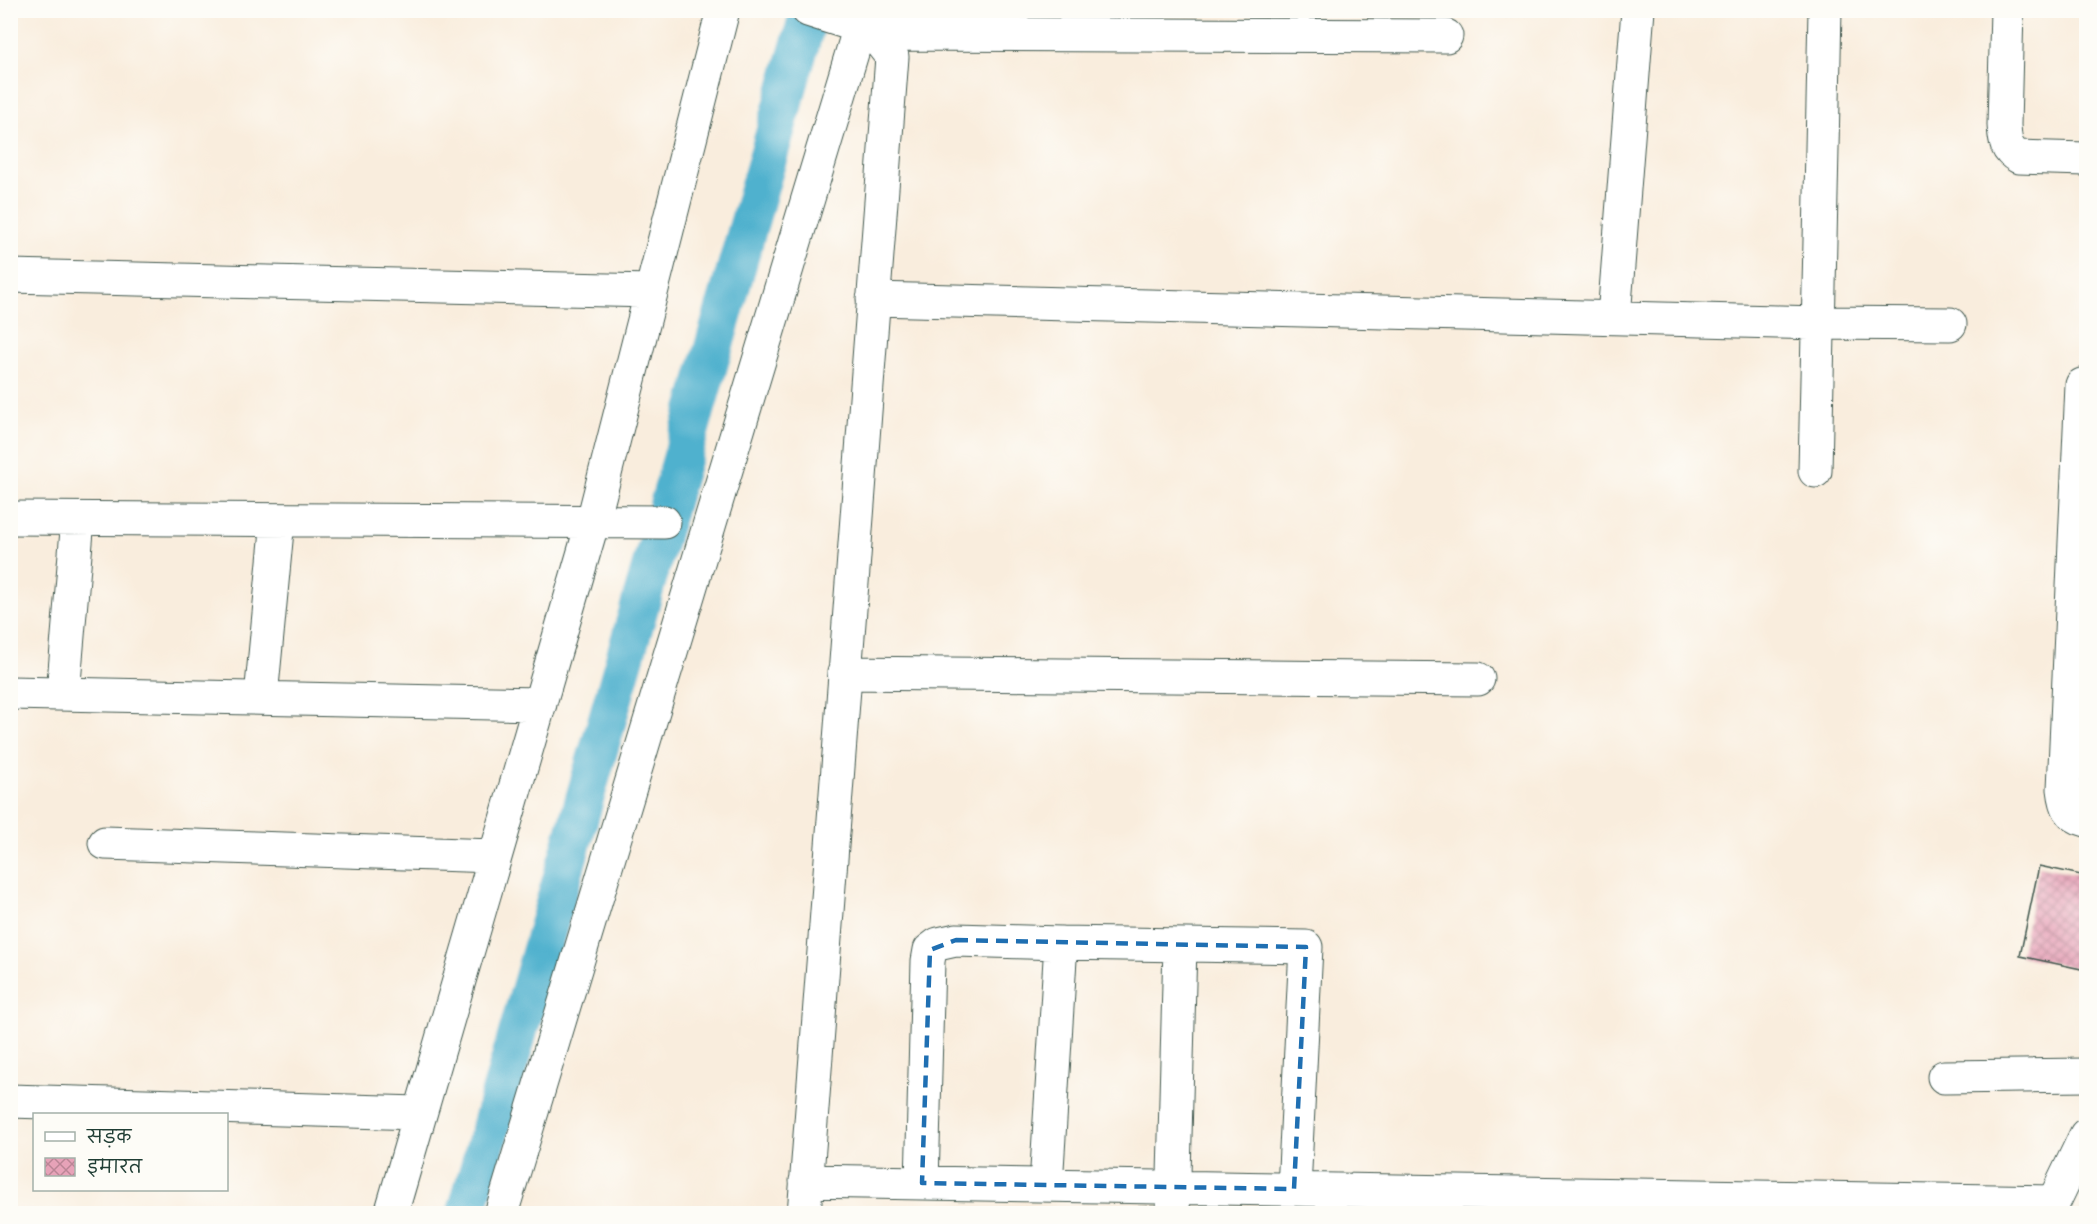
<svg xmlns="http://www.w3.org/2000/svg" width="2097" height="1224" viewBox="0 0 2097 1224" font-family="'Balsamiq Sans','Playpen Sans Deva',sans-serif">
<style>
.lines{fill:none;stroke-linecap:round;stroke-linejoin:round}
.canal{stroke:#4fb1ce;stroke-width:39}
.building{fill:url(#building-cross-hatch)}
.minor-casing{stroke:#40574d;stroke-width:35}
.minor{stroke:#fff;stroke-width:33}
.marked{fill:none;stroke:#1f6fb2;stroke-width:4.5;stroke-dasharray:12 8;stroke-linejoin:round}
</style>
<defs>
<pattern id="building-cross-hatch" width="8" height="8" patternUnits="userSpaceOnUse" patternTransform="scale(1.5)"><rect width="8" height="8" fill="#e7a2b8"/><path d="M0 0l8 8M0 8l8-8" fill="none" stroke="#bb8596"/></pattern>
</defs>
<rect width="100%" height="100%" fill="#fdfcf7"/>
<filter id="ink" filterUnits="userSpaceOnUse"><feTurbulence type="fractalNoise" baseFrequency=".0167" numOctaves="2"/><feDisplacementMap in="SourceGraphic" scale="12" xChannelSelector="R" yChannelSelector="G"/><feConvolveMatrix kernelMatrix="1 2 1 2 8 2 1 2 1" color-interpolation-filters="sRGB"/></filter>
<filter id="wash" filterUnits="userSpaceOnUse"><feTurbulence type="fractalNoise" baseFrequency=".008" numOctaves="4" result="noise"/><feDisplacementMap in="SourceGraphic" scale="24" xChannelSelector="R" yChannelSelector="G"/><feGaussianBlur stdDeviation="1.35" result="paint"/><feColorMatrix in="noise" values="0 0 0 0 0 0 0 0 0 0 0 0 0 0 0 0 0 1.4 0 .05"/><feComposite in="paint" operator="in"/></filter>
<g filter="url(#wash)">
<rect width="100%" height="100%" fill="#f9eddd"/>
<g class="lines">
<path class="canal" d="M466 1214 810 10"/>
</g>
<g id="blocks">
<path class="building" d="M2039 866 2086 876V970L2020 956Z"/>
</g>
</g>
<g filter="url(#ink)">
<use href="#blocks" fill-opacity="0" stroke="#40574d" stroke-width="1.5"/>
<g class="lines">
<defs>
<path id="minor" d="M2007 10 2004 125C2005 139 2005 150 2019 157L2086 159
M874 34 1446 36
M10 276 651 291
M873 299 1819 323 1950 324
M1614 317 1638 10
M2082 385 2064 789C2066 806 2069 816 2086 820
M1815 471 1825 10
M10 518 664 522
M844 673 1478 679
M10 693 540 704
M63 694 78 519
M261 697 278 520
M105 843 494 856
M1944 1077 2086 1075
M10 1101 419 1113
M806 1181 2054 1202
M922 1183 928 961 930 950 938 944 956 940 1061 943 1306 947 1294 1189
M1046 1185 1061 943
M391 1214 593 521 723 10
M501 1214 865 10
M804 1214 892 57 874 34 858 26 808 10
M1173 1214 1180 945
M2048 1214 2086 1135"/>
</defs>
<use href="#minor" class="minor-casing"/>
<use href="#minor" class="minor"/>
</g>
</g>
<path class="marked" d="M956 940 1306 947 1294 1189 922 1183 930 950Z"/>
<rect width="2097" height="1224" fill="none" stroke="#fdfcf7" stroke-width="36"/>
<rect x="33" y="1113" width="195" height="78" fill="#fdfcf7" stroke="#a4b0a9" stroke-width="1.5"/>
<rect x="45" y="1132" width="30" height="9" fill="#ffffff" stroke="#a4b0a9" stroke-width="1.5"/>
<text x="87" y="1143" font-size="18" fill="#1f3d34">सड़क</text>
<rect x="45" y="1158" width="30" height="18" fill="url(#building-cross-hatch)" stroke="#a4b0a9" stroke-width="1.5"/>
<text x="87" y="1173" font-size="18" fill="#1f3d34">इमारत</text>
</svg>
